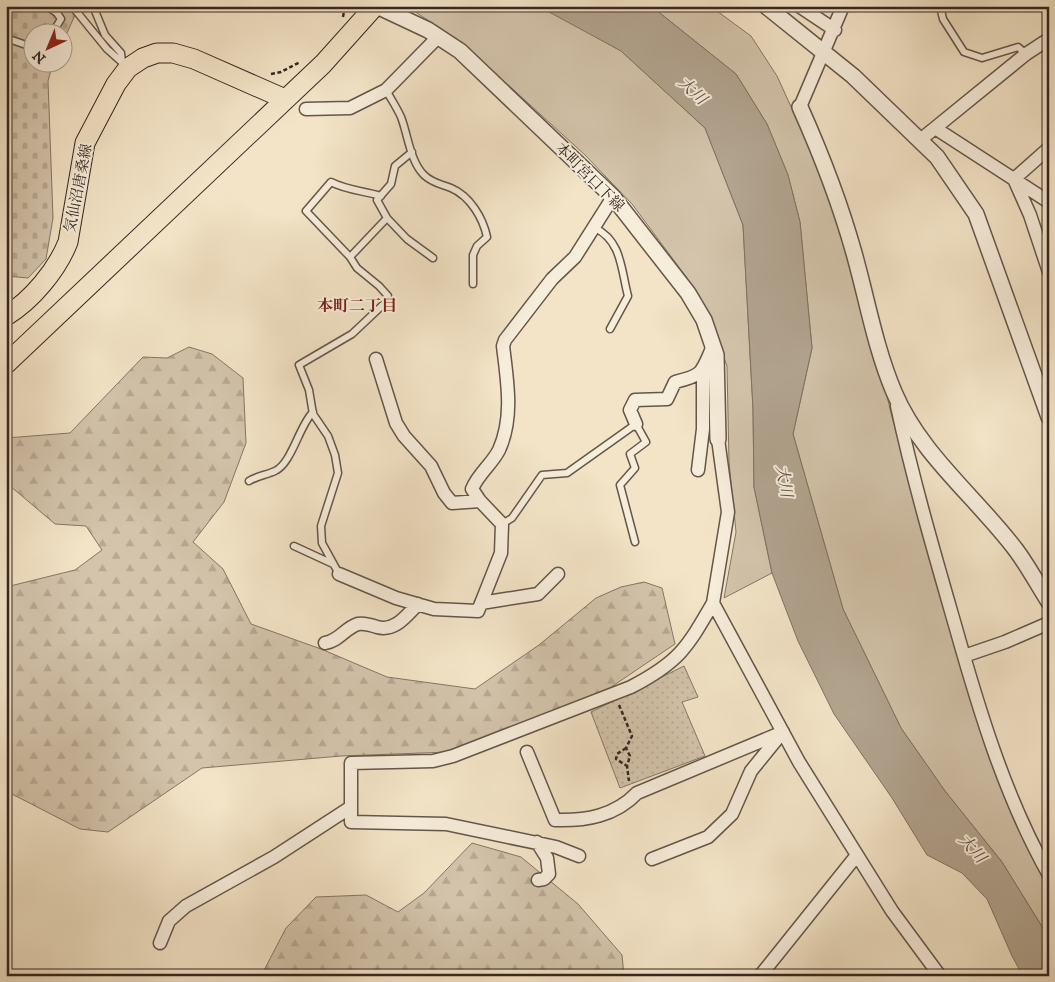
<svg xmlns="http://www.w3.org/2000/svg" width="1055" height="982" viewBox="0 0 1055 982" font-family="'IM FELL DW Pica','Noto Serif JP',serif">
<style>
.green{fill:#d3c4ab;stroke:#847666}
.forest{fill:url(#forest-firs);stroke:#847666}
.cemetery{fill:url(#cemetery-stones);stroke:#847666}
.park{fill:url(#park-dots);stroke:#847666}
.water{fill:#b2a48f;stroke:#807263}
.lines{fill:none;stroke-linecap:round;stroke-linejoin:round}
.service-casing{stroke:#64564a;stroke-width:9}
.minor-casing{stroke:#64564a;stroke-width:15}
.tertiary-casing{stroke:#64564a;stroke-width:18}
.primary-casing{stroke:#342721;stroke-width:21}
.path{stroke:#342721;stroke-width:2.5;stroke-dasharray:4 2.5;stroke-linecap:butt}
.service{stroke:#f7eddb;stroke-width:6}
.minor{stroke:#f7eddb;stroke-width:12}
.tertiary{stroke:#f7eddb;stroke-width:15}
.primary{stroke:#f3e4c7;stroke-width:19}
.labels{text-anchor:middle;stroke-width:4;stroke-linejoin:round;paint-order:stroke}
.street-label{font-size:15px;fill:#342721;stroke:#f7eddb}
.water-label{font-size:16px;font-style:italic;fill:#5a4c42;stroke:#f7eddb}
.neighbourhood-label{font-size:16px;font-weight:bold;fill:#7a1f14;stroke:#f7eddb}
</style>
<defs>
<pattern id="forest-firs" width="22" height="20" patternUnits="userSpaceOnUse" patternTransform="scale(1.25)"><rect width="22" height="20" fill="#d3c4ab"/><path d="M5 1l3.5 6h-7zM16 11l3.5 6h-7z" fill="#b6a893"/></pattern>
<pattern id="cemetery-stones" width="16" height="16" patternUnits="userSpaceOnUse" patternTransform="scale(1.25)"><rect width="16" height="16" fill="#d3c4ab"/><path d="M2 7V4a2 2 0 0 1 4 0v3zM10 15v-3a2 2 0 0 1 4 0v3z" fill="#b6a893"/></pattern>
<pattern id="park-dots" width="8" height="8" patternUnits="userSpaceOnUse" patternTransform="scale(1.25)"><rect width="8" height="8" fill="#d3c4ab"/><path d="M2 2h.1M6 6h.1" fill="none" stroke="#b6a893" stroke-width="1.8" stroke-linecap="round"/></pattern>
</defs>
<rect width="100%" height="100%" fill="#f3e4c7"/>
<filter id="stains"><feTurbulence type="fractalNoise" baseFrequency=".004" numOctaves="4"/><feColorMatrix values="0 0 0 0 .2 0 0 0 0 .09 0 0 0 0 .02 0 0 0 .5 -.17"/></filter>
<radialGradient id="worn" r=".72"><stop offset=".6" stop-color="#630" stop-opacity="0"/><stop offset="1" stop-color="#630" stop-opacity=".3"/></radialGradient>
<path class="green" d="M411 6H542L621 51 705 128 743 225 753 409 754 487 772 573 724 598 736 532 729 462 727 366 706 312 687 278 632 204 585 155 462 43 411 9Z
M651 6H710L751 36 777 76 808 144 842 234 867 314 892 417 978 708 1049 875V938L1002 862 945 791 901 728 843 609 793 434 812 348 800 222 788 175 767 124 736 74Z"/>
<path class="forest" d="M189 347 212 354 243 378 246 443 224 502 193 542 223 569 251 624 321 649 387 677 475 689 539 645 596 598 621 587 644 582 662 588 675 644 580 708 449 752 341 756 202 768 108 832 80 829 6 791V587L75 570 102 550 86 526 55 524 9 485 6 474V438L70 433 143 357 167 358Z
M472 843 521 857 578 904 622 955 624 976H261L286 928 316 897 366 895 398 912 424 893Z"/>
<path class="cemetery" d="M6 6H79L63 42 62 32H32V62L53 63 48 81 53 218 46 259 28 278 6 276Z"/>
<path class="park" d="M684 666 698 697 682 702 705 756 620 788 591 712Z"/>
<path class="water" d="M538 6H651L736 74 767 124 788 175 800 222 812 348 793 434 843 609 901 728 945 791 1002 862 1049 938V976H1023L1012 956 987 899 962 873 927 855 892 798 834 714 798 641 772 573 754 487 753 409 743 225 705 128 621 51Z"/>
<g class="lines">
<defs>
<path id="service" d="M47 6 57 13 61 19 53 32
M72 6 107 49 126 66
M93 6 105 35 121 53 122 62
M940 6 943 19 964 52 982 58 1018 47 1026 54
M6 38 32 47
M386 90C391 99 397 108 401 117 408 135 410 161 424 175 432 183 441 184 451 188 470 196 483 218 487 237L477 246 473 255V284
M387 218 377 200 391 184 395 166 412 152
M595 228C622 241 621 270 628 296L610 329
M350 257 387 218 407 239 433 258
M249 481C257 476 266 475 275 471 292 463 299 426 313 412
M502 524 512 518 542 475 567 473 636 424 646 442 630 454 635 468 620 485 635 542
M294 546 333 564
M339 574 322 543 321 526 338 473 335 455 328 436 313 414 309 390 299 365 352 334 387 301 388 296 379 286 357 268 350 257 306 211 331 182C346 190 364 191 381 196"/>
<path id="minor" d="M799 6 835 30
M800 107 843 6
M306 109 350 108 386 90 438 37
M935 128 1026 54 1049 39
M920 140 935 128 1049 202
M1049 148 1014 179 1030 215 1049 272
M376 359 396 423 404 436 431 466 444 493 452 503 480 501
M897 406C913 480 934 552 955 625 979 710 1005 797 1049 875
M636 424 630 410 635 400 667 399 675 382C704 375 701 373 713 346
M718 439 728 512 713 603 799 762 892 911 940 976
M698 470 703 429V370
M339 574 396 598 434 609 478 611 501 553 502 524 480 501 472 489C478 474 492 464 499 450 514 417 507 380 503 346L505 340 552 279 575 257 613 197
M481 603 538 594 558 574
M325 643C339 641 345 628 358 624 364 623 371 625 377 627 395 632 406 616 418 604
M964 656 1005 642 1049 623
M527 752 555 820C586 821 615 816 637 793L783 732
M537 842 547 858 549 874 544 879 538 880
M579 856 556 847 446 824 351 822V763L433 761 453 756 631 687C679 662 687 648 713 603
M652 859 708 837 732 814 751 771 781 734
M160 943 169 921 186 906 274 857 351 807
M760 976 857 855"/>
<path id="tertiary" d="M377 6 428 30 460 51 613 197 688 293 704 320 716 355 718 439
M766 6 853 76 937 157 976 214 1049 417
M800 107C821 154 840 203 854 253 867 299 875 347 894 392 920 454 976 497 1016 550 1028 566 1038 585 1049 602"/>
<path id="primary" d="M6 316C32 300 57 270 68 242L85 143 116 84 128 68 143 58 157 53H173L194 59 285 99
M6 364 323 64 375 6"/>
</defs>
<use href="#service" class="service-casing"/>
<use href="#minor" class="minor-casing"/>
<use href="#tertiary" class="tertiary-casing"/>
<use href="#primary" class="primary-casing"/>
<path class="path" d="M343 17 345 6
M271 74 281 72 300 62
M619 705 632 736 626 748 630 756 627 766 629 781
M626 748 617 754 616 759 627 766"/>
<use href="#service" class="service"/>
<use href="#minor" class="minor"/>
<use href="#tertiary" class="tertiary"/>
<use href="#primary" class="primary"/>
</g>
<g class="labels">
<g class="street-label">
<text transform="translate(590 177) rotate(45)" y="5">本町宮口下線</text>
<text transform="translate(78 188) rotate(-79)" y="5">気仙沼唐桑線</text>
</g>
<g class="water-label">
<text transform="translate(693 90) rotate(43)" y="6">大川</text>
<text transform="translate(785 481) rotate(80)" y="6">大川</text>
<text transform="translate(973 848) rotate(48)" y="6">大川</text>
</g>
<g class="neighbourhood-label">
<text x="357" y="311">本町二丁目</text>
</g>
</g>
<rect width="1055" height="982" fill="none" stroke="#f3e4c7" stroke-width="25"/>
<rect x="8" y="8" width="1040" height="967" fill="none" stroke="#342721" stroke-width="2.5"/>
<rect x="12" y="12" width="1030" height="957" fill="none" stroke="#342721"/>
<g transform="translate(48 48) rotate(224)"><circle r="24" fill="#f7eddb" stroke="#a99e91"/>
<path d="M0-4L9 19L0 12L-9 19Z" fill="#8f2418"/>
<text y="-8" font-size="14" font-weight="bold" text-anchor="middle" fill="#342721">N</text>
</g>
<rect width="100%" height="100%" filter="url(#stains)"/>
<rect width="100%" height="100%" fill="url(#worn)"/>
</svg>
